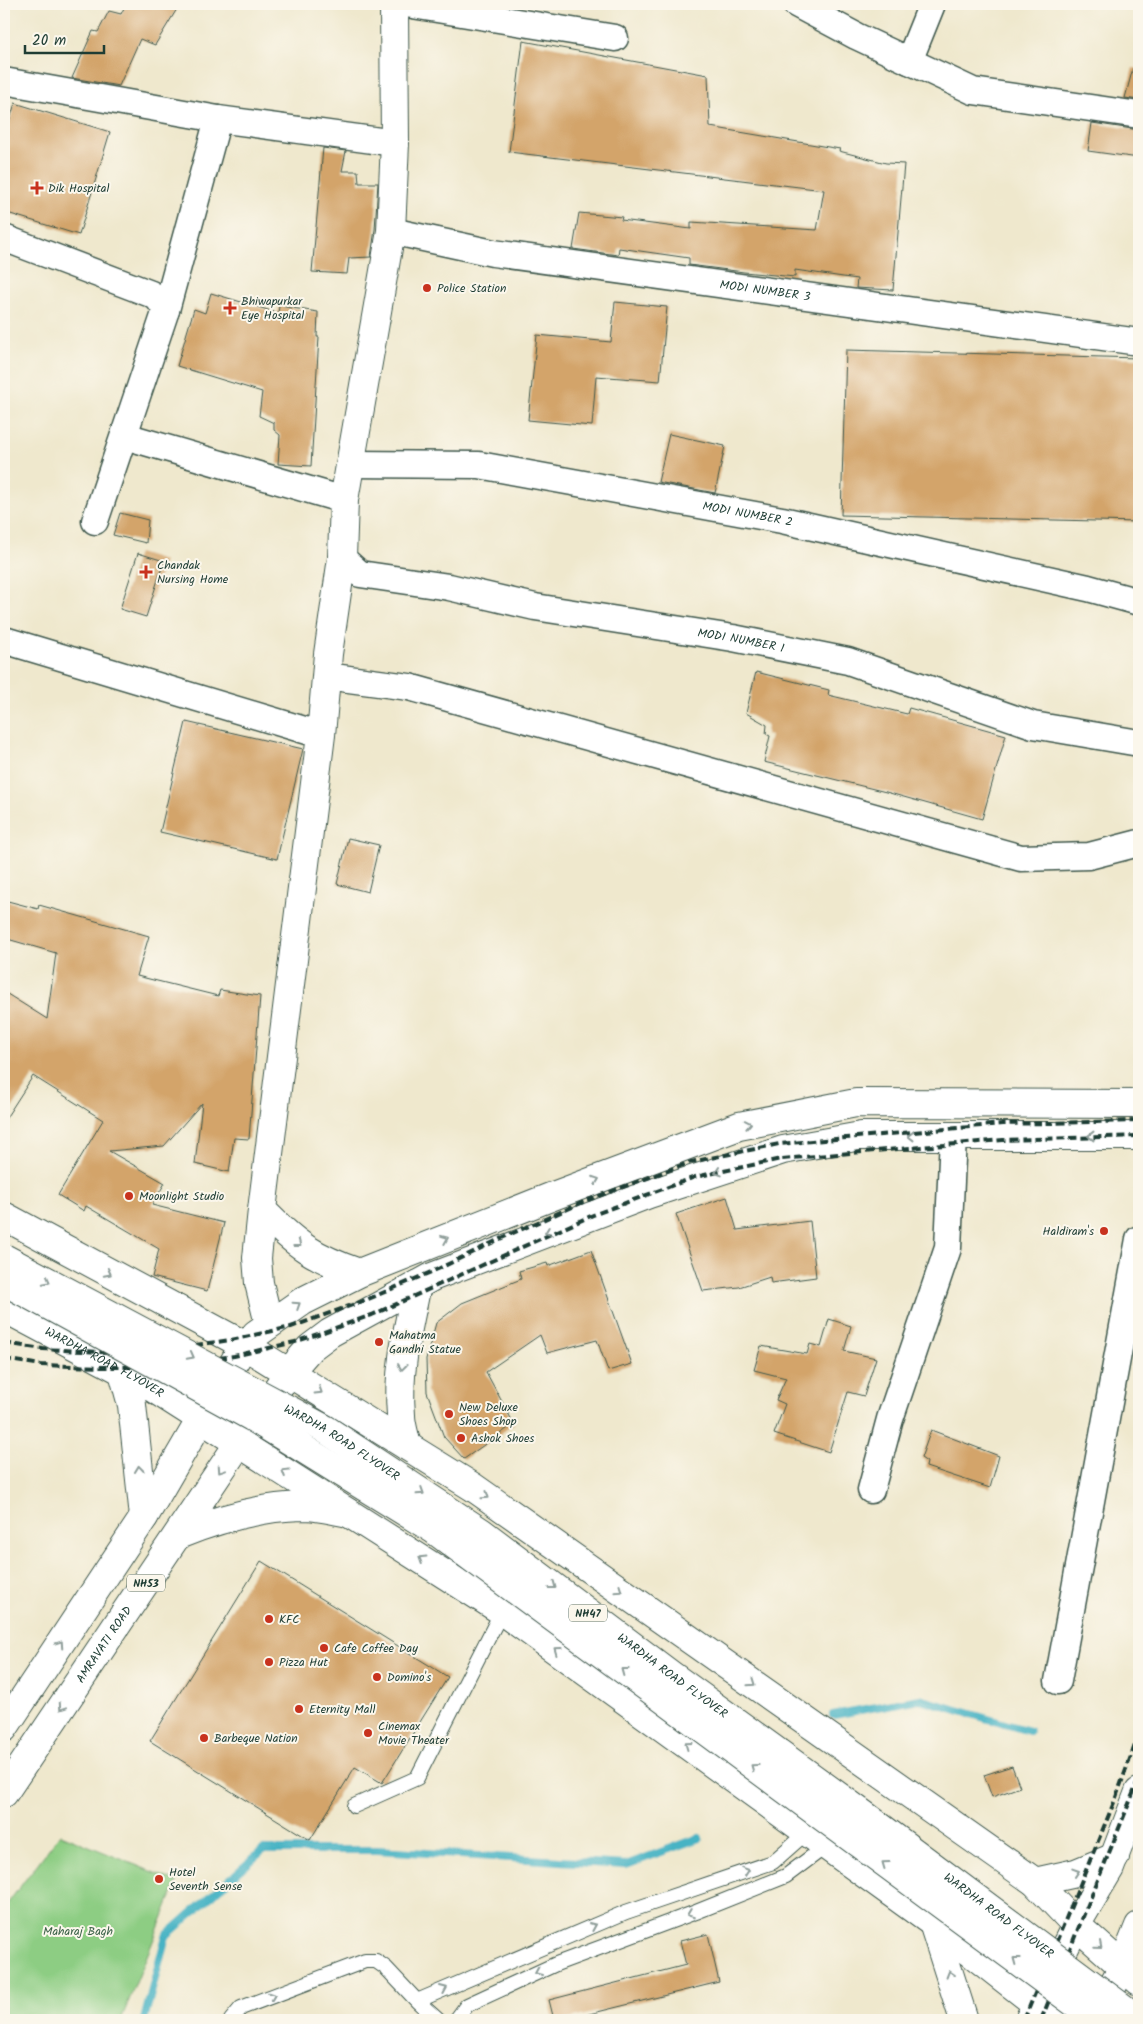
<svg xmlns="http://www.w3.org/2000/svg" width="1143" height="2024" viewBox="0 0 1143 2024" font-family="Kalam,sans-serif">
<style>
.green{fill:#8dcd83;stroke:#56855c}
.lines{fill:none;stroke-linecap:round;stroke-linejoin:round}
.stream{stroke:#47b3c4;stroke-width:8}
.building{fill:#d3a46a}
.service-casing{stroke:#3e574b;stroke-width:16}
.minor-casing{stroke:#3e574b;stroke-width:29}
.tertiary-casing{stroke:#3e574b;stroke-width:30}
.secondary-casing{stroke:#3e574b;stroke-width:30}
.primary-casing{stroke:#3e574b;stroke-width:30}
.trunk-casing{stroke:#3e574b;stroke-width:30}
.service{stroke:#fff;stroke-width:14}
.minor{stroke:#fff;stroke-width:26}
.tertiary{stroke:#fff;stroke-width:28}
.secondary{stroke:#fff;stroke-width:28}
.primary{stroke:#fff;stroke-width:28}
.trunk{stroke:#fff;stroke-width:28}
.rail{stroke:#1f3d34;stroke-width:4;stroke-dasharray:8 4;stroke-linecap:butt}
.trunk-bridge-casing{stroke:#3e574b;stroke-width:30;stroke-linecap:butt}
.trunk-bridge{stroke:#fff;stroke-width:28}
.oneway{stroke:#8f9e9a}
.poi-dot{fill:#c8321e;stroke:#fbf7ec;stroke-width:2}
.labels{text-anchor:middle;stroke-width:4;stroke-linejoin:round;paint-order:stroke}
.shield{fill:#fbf7ec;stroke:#61756b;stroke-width:1}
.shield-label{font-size:11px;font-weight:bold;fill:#1f3d34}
.poi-label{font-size:12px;fill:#1f3d34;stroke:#fbf7ec;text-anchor:start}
.street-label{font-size:12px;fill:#1f3d34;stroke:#fbf7ec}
.park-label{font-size:12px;fill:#3a6148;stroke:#fbf7ec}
</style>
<rect width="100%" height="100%" fill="#fbf7ec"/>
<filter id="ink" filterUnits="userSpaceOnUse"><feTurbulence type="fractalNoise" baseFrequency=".02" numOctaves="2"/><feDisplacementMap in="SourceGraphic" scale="10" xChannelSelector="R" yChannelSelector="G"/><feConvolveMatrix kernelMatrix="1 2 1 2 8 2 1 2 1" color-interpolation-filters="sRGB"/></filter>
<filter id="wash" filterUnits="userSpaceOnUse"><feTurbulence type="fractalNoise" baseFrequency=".0096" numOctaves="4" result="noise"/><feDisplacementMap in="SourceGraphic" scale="20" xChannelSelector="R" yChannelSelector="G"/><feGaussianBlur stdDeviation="1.12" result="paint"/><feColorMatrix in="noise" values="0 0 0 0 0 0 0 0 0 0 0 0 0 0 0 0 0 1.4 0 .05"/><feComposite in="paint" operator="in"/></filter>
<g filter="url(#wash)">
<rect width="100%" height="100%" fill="#efe8cd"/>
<path class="green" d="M60 1834 177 1882 121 2020H4V1908Z"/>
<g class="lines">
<path class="stream" d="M833 1715 920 1699 1029 1731
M144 2020 166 1936 263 1850H377L626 1865 699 1838"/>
</g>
<g id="blocks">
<path class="building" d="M126 4H180L155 45 140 39 119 86 72 78 93 31 98 32 109 11 121 14Z
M523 41 708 75 710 127 840 149 839 151 886 163 904 164 893 290 856 288 857 279 795 270V277L744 272 689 265V258L619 248 618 255 573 249 579 213 622 217 621 220 691 229V222L817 230 824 190 509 152Z
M1133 68 1139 69V100L1125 98Z
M15 103 110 132 79 235 4 212V139Z
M1092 123 1139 130V158L1088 151Z
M323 148 346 151 342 171H358L359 183H378L375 229 371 257 349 258 347 274 312 272Z
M211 293 278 313 279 306 318 312 317 337H319L311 466 278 464 280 435 274 430V423L259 416 262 392 177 366 194 309 205 313Z
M615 302 667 307 660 381 596 376 592 426 528 420 537 335 611 342Z
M846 350 1139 358V522L841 515Z
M669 434 725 446 715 493 658 482Z
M120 513 148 520 146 543 113 535Z
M138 553 164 561 146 617 120 609Z
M756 672 829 690 828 695 907 714 909 708 1006 735 982 819 886 792 764 762 770 736 766 734 767 725 746 713Z
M186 722 303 749 277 859 160 832Z
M348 838 379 845 368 892 337 884Z
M4 900 38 909 39 905 149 936 137 976 218 996 220 990 260 996 249 1139 234 1138 229 1172 195 1164 202 1103 164 1146 109 1151 165 1183 152 1205 224 1223 207 1291 152 1277 159 1249 86 1206 84 1211 58 1195 103 1120 33 1076 4 1121V992L47 1019 56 953 4 938Z
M727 1197 737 1230 810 1221 816 1277 771 1283 770 1277 739 1287 703 1291 676 1214Z
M591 1250 632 1364 608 1371 597 1340 547 1353 540 1335 486 1372 514 1424 464 1459 444 1437 427 1392 426 1359 436 1323 462 1303 521 1279 519 1271 547 1263 548 1266Z
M829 1319 851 1326 844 1351 876 1358 864 1396 848 1392 829 1452 774 1434 785 1404 776 1400 786 1378 754 1370 761 1346 807 1354 810 1344 821 1347Z
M931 1430 999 1456 990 1488 926 1467 927 1462 921 1458Z
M261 1561 448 1677 382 1783 355 1767 310 1840 150 1741Z
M1012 1766 1020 1787 992 1797 984 1775Z
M708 1934 719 1982 565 2020H554L549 2000 686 1965 680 1941Z"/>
</g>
</g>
<g filter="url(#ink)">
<use href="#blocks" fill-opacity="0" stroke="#3e574b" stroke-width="1"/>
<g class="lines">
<defs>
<path id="service" d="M354 1806 417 1778 502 1611
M417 2001 438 2020
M231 2020 241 2008 365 1961H376L386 1968 417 2001 626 1912 773 1862 808 1831
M456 2020 467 2005 556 1964 696 1912 786 1876 826 1846"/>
<g id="minor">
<path d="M406 4 615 38"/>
<path d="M796 4 856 36 973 91 1139 115"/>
<path d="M909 61 932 4"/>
<path d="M4 81 218 119 395 143"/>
<path id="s1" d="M391 231 493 253 1139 342"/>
<path d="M4 238 151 294 158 298 166 310 95 521"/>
<path d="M166 310 218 119"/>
<path d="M125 436 344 500"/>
<path id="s2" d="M351 464 479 465 782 520 1088 588 1139 602"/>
<path id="s3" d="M342 558 360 574 449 587 535 607 733 638 848 661 1033 725 1139 743"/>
<path d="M4 640 321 735"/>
<path d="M326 676 409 687 1021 858 1089 856 1139 843"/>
<path d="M871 1490 890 1419 948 1248 953 1136"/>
<path d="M1058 1681 1139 1239"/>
</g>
<path id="tertiary" d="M262 1210C296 1245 313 1257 359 1273
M269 1324 259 1283 257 1258 262 1210 321 735 328 654 342 558 344 500 391 231 395 143 394 4
M256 1334 303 1301 359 1273 553 1196 739 1126 856 1103 1139 1104
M289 1372 310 1348 330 1333 432 1277 649 1194 783 1150 861 1136H1139"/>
<path id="secondary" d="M1096 2017 1123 1966 1139 1926
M1029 2020 1076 1925 1110 1868 1139 1792"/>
<g id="primary">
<path d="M4 1216 244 1345 473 1487 1035 1882 1076 1925 1139 1981"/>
<path id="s4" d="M4 1308 145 1383 502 1611 933 1923 1057 2020"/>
<path d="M407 1446C405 1436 401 1425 401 1415 397 1371 408 1328 417 1285"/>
<path d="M1035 1882 1076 1873 1115 1857"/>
<path d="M933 1923 964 2020"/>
</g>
<g id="trunk">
<path d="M123 1372 132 1405 144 1517"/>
<path d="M178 1535C218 1519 259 1507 302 1506 317 1506 334 1510 348 1513"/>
<path d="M4 1728 144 1517 244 1345"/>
<path id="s5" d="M4 1793 239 1443 289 1372"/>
</g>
</defs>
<use href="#service" class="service-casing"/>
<use href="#minor" class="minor-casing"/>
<use href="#tertiary" class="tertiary-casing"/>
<use href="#secondary" class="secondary-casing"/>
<use href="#primary" class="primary-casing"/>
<use href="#trunk" class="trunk-casing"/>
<use href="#service" class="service"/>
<use href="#minor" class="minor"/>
<use href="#tertiary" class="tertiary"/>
<use href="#secondary" class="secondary"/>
<use href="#primary" class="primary"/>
<use href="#trunk" class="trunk"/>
<path class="rail" d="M4 1343 43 1349 101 1352 152 1351 231 1340 291 1327 366 1300 438 1269 504 1237 588 1200 691 1162 779 1144 1003 1124 1139 1121
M4 1359 41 1365 100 1367H153L234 1356 295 1342 372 1315 593 1215 695 1177 781 1159 1003 1140 1139 1136
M1024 2020 1115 1800 1139 1734
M1041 2020 1139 1779"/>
<defs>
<g id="trunk-bridge">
<path id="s6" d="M4 1258 325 1429 481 1532 671 1675 867 1817 1139 2020"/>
<path d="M4 1281 252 1417 433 1529 1098 2020"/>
</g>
</defs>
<use href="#trunk-bridge" class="trunk-bridge-casing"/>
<use href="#trunk-bridge" class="trunk-bridge"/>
</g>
<defs><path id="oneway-chevron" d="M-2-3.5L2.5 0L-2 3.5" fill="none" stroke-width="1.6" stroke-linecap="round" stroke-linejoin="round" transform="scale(1.25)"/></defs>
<g class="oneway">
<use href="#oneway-chevron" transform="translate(748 1124) rotate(-11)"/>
<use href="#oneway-chevron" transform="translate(911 1136) rotate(180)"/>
<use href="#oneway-chevron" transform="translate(1091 1136) rotate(-180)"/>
<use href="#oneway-chevron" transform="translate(718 1172) rotate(162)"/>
<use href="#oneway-chevron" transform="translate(596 1180) rotate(-21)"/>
<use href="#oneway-chevron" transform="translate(548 1232) rotate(159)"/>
<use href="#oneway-chevron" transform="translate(445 1239) rotate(-22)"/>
<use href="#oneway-chevron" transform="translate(298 1244) rotate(38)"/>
<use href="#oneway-chevron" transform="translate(108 1273) rotate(28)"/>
<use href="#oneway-chevron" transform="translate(47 1281) rotate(28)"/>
<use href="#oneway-chevron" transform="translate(297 1305) rotate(-33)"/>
<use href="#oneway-chevron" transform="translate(191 1356) rotate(28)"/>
<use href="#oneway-chevron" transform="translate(402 1367) rotate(97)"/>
<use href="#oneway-chevron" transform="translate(319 1391) rotate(32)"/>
<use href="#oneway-chevron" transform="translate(139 1469) rotate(-96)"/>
<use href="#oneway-chevron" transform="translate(221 1470) rotate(124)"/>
<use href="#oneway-chevron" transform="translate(285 1472) rotate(-148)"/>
<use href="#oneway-chevron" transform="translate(421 1492) rotate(33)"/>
<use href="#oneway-chevron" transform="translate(486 1496) rotate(35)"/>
<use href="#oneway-chevron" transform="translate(422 1559) rotate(-148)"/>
<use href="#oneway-chevron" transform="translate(553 1586) rotate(37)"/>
<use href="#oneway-chevron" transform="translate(619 1590) rotate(35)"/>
<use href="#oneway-chevron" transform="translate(60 1644) rotate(-56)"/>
<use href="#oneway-chevron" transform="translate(557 1650) rotate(-144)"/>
<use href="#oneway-chevron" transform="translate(624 1671) rotate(-143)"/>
<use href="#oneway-chevron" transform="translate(752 1683) rotate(35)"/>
<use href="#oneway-chevron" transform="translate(62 1707) rotate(124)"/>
<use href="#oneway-chevron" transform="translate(688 1745) rotate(-144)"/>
<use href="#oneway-chevron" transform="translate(754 1767) rotate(-144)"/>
<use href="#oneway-chevron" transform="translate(885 1864) rotate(-144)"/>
<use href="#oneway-chevron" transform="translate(746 1871) rotate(-19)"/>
<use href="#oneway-chevron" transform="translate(1076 1872) rotate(-18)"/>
<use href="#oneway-chevron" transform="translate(690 1914) rotate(159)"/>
<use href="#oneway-chevron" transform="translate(593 1926) rotate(-23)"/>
<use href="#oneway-chevron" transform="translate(1099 1946) rotate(41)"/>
<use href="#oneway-chevron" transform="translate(1016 1960) rotate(-143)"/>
<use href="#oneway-chevron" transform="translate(538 1972) rotate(156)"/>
<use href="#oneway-chevron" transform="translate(950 1974) rotate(-107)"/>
<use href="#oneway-chevron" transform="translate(444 1989) rotate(-23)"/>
<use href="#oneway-chevron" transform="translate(272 1996) rotate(-21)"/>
</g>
</g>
<g class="poi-dot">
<path d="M34.5 180.5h5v5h5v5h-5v5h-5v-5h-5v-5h5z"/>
<circle cx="427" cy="288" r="5"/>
<path d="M227.5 300.5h5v5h5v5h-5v5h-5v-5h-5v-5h5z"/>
<path d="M143.5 564.5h5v5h5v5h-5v5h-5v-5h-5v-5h5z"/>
<circle cx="129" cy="1196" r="5"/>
<circle cx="1104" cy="1231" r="5"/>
<circle cx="379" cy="1342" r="5"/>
<circle cx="449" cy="1414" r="5"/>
<circle cx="461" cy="1438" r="5"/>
<circle cx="269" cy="1619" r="5"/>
<circle cx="324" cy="1648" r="5"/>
<circle cx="269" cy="1662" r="5"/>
<circle cx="377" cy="1677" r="5"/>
<circle cx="299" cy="1709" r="5"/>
<circle cx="368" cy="1733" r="5"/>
<circle cx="204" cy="1738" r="5"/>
<circle cx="159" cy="1879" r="5"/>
</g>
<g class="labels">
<g class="shield">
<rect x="127" y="1574.5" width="38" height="17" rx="4"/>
<rect x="569" y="1604.5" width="38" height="17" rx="4"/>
</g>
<g class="shield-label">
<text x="146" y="1587">NH53</text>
<text x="588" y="1617">NH47</text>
</g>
<g class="poi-label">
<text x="48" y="192">Dik Hospital</text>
<text x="437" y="292">Police Station</text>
<text x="241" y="305">Bhiwapurkar<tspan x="241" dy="14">Eye Hospital</tspan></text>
<text x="157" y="569">Chandak<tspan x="157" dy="14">Nursing Home</tspan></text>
<text x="139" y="1200">Moonlight Studio</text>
<text x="1094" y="1235" text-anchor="end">Haldiram's</text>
<text x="389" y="1339">Mahatma<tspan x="389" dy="14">Gandhi Statue</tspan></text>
<text x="459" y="1411">New Deluxe<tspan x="459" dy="14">Shoes Shop</tspan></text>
<text x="471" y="1442">Ashok Shoes</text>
<text x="279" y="1623">KFC</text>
<text x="334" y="1652">Cafe Coffee Day</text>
<text x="279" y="1666">Pizza Hut</text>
<text x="387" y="1681">Domino's</text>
<text x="309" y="1713">Eternity Mall</text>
<text x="378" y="1730">Cinemax<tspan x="378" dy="14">Movie Theater</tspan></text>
<text x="214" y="1742">Barbeque Nation</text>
<text x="169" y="1876">Hotel<tspan x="169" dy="14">Seventh Sense</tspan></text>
</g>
<g class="street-label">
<text dy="4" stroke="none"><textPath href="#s1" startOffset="379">MODI NUMBER 3</textPath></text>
<text dy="4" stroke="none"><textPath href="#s2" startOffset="401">MODI NUMBER 2</textPath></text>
<text dy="4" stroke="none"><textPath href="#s3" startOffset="411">MODI NUMBER 1</textPath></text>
<text dy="4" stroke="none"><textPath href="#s4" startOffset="114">WARDHA ROAD FLYOVER</textPath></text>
<text dy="4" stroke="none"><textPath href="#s6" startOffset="385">WARDHA ROAD FLYOVER</textPath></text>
<text dy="4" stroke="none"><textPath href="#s5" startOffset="179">AMRAVATI ROAD</textPath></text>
<text dy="4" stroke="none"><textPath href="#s6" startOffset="790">WARDHA ROAD FLYOVER</textPath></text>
<text dy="4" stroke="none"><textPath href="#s6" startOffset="1195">WARDHA ROAD FLYOVER</textPath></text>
</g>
<g class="park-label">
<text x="78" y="1935">Maharaj Bagh</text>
</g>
</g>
<rect width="1143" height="2024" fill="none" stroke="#fbf7ec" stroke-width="20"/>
<path d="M25 45v8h79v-8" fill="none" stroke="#1f3d34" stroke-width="2.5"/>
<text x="32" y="45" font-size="15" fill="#1f3d34" stroke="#fbf7ec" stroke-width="4" paint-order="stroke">20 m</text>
</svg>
